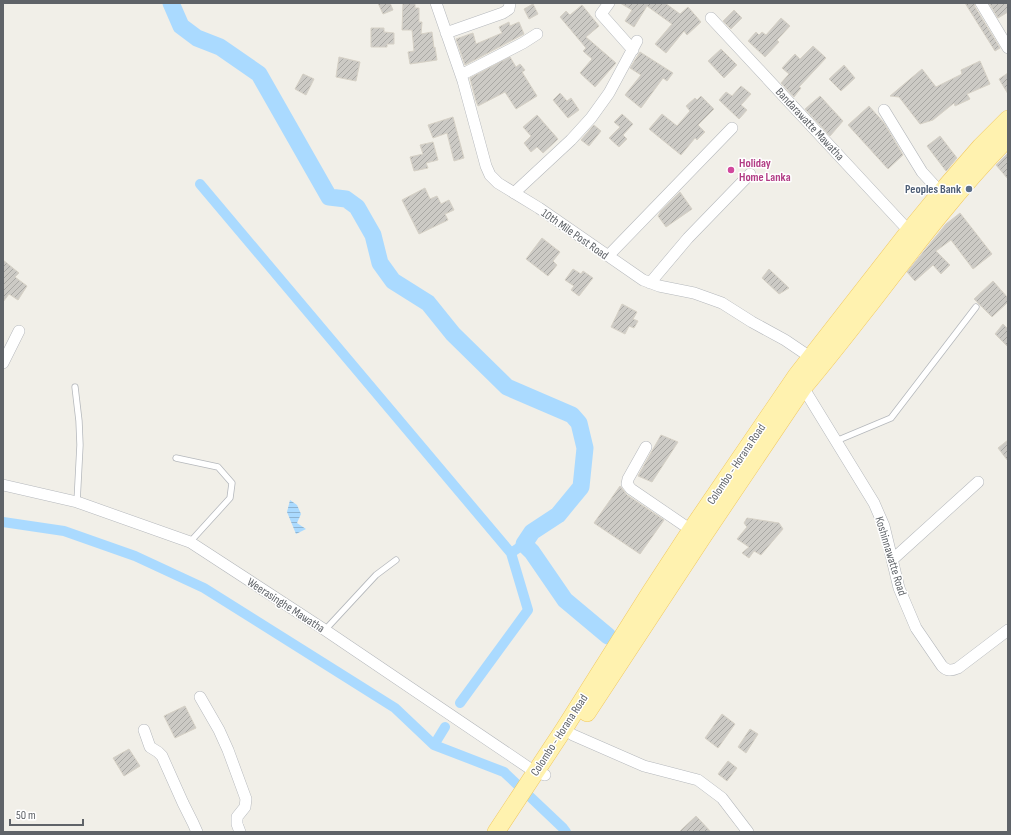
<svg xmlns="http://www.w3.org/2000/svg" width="1011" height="835" viewBox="0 0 1011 835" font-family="'Sofia Sans Condensed',sans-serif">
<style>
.water{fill:url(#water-rules)}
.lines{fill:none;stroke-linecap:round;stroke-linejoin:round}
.canal{stroke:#aadaff;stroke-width:10}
.river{stroke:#aadaff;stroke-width:17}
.building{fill:url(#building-hatch);stroke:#d6d1c6}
.service-casing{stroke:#b5b8bc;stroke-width:7}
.minor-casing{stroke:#b5b8bc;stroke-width:12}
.primary-casing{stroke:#f2c960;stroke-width:18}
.service{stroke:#fff;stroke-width:5.5}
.minor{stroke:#fff;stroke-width:11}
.primary{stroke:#fff2af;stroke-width:17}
.hotel-dot{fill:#d1479c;stroke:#fff;stroke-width:1.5}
.service-dot{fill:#5c6f8a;stroke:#fff;stroke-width:1.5}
.labels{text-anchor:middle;stroke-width:3;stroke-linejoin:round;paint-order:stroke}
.street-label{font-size:12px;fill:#5f6368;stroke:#fff}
.hotel-label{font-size:12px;font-weight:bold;fill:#b23c85;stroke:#fff;text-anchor:start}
.service-label{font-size:12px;font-weight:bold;fill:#4e5e75;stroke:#fff;text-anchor:end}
</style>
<defs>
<pattern id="water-rules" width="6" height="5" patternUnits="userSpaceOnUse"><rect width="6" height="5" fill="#aadaff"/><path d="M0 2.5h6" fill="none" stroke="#8eb4d2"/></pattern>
<pattern id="building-hatch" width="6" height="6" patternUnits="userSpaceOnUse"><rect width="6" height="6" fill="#cccac5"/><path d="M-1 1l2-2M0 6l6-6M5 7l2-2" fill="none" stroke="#a9a8a4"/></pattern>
</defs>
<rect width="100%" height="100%" fill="#f1efe8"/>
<path class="water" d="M290 500 297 505 301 514 297 523 306 529 296 534 287 512Z"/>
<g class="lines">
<path class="canal" d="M200 184 511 553 524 544
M3 522 64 531 135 556 204 588 395 708 434 745 504 772 563 828 566 832
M460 703 528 610 511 553
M434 745 445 727"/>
<path class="river" d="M171 3 181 26 197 38 220 47 259 74 329 197 346 199 357 207 373 235 380 263 393 281 428 303 453 334 507 387 572 415 579 423 585 448 581 487 558 515 532 532 524 544 532 552 565 600 608 636"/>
</g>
<path class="building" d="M378 3H390L393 10 383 14Z
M403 3H415V8H419V22H422L421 34 432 32 434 48 435 47 437 60 410 64 408 52 414 51 412 30H402Z
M620 3H665L680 14 688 7 701 22 687 35 684 31 666 53 655 44 672 24 647 6 634 27 625 21 632 10Z
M965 3H974L975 7 1000 48 995 51Z
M989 3H1006L1008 7V12L998 18Z
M533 4 538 14 529 19 524 9Z
M582 5 599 26 586 37 616 63 595 87 580 73 592 59 583 51 586 48 560 17 566 11 570 15Z
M734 10 742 18 731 29 723 21Z
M781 18 790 26 777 40 779 42 765 57 748 41 756 32 759 35 762 32 766 35Z
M509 22 510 26 519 22 524 34 465 65 456 39 473 33 476 44 502 33 499 27Z
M371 28H384V32L394 33V44H387V47H371Z
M813 46 826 58 799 87 801 88 794 97 781 83 789 74 782 68 795 54 800 59Z
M721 49 737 65 724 78 708 61Z
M640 52 673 73 667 81 663 78 641 108 625 95 641 75 630 68Z
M339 57 360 62 356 81 336 77Z
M510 57 516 67 520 64 525 70 522 72 537 96 516 109 505 92 478 106 476 101 470 78Z
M980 61 990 84 967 94 970 99 955 106 954 103 933 120 920 124 899 97 890 96 922 69 936 87 962 74 961 70Z
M844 65 855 78 841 91 829 79Z
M1008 73V94L999 79Z
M303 74 314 79 306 95 295 89Z
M741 86 751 94 741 105 747 110 739 119 719 100 726 92 732 96Z
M560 93 567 101 571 98 579 110 568 118 553 100Z
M701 96 714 109 698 125 705 132 697 140 695 138 681 155 649 129 662 114 677 126 690 111 686 106 695 98 697 100Z
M820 96 843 121 830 136 805 109Z
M869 106 884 123 903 155 888 169 848 125Z
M622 114 633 124 623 135 627 139 619 147 609 138 620 127 614 122Z
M537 115 558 139 543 153 537 147 531 152 524 143 531 136 523 127Z
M453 117 464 158 454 161 447 133 433 138 428 125Z
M594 125 601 131 589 146 581 140Z
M940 136 957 158 946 171 927 146Z
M433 142 438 160 426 163 428 168 414 171 410 157 423 154 420 145Z
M1008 153V179L996 165Z
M425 188 430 199 437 196 441 204 449 200 454 210 445 214 448 220 419 234 402 200Z
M680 192 692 209 666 227 658 216 661 211Z
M960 213 992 254 973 269 951 240 936 251 950 265 941 274 933 265 915 281 907 272 946 224Z
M542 238 560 252 553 261 557 265 548 276 526 259Z
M3 260 19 273 15 277 27 286 18 300 9 294 3 302Z
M573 269 581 274 583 271 593 278 579 296 571 290 574 286 565 280Z
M769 269 789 288 779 294 762 278Z
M993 281 1008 298V302L992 317 974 299Z
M622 304 637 312 633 319 638 321 634 328 629 326 625 334 611 327Z
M1003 324 1008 329V347L995 334Z
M661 435 678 442 652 482 638 476Z
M1008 440V461L998 448Z
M620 486 627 495 664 520 640 554 594 523Z
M747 518 779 523 783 529 761 555 754 551 749 558 742 553 749 547 737 539 747 527 744 523Z
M185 706 196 728 175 738 164 716Z
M722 714 735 724 718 748 705 738Z
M750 729 758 734 746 753 738 747Z
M129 749 140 766 124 776 113 758Z
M728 761 737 768 727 781 718 774Z
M696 816 711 832H679Z"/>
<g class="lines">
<defs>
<path id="service" d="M75 387 79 421 80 445 77 502
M836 441 891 418 976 307
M176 458 218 467 232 483 230 498 190 542
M325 630 376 575 396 560"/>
<path id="minor" d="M436 3 463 81 486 166 490 175 498 183 539 208 643 280 659 286 694 293 722 303 752 322 785 340 816 361
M609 3 601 14 633 50
M981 3 1008 48
M711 18 909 231
M446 33 503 13 509 9 510 3
M461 75 523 43 537 34
M884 110 922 172 944 196
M514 193 571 140 591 118 609 93 637 41
M608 256 732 128
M650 283 688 238 750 174
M3 363 19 331
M801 384 874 503 884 526 899 588 916 628 942 666C947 671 951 671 958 668L1008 630
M646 447 628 479 627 484 631 489 691 530
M3 485 77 502 190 542 325 630 535 772 545 775
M892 560 978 482
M200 697 219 730 228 750 246 799 245 807 237 817V824L240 832
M564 729 573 735 644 766 698 780 722 798 748 832
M144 730 150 747 158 752 162 756 183 803 193 823 197 832"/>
<path id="primary" d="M587 713 702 538 803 388C827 360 849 331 872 302 915 246 958 189 1008 138
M496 832 564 729 651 591 691 530 796 376 909 231 941 192 981 146 1008 119"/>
</defs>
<use href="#service" class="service-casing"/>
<use href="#minor" class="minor-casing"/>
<use href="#primary" class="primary-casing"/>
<use href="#service" class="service"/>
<use href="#minor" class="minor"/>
<use href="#primary" class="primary"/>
</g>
<circle class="hotel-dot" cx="731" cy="170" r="4"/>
<circle class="service-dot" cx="969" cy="189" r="4"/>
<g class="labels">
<g class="street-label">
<text transform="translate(810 124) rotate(47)" y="4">Bandarawatte Mawatha</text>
<text transform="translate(575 234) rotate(35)" y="4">10th Mile Post Road</text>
<text transform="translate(736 464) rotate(-56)" y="4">Colombo - Horana Road</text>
<text transform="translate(891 556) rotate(73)" y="4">Koshinnawatte Road</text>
<text transform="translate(286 605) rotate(33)" y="4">Weerasinghe Mawatha</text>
<text transform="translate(559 735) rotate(-57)" y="4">Colombo - Horana Road</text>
</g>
<g class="hotel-label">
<text x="739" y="167">Holiday<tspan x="739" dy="14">Home Lanka</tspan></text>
</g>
<g class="service-label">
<text x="961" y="193">Peoples Bank</text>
</g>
</g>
<rect width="1011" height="835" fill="none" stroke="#5f6368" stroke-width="8"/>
<path d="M10 819v6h73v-6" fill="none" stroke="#5f6368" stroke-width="2"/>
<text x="16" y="819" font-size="12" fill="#5f6368" stroke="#ffffff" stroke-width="3" paint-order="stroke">50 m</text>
</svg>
